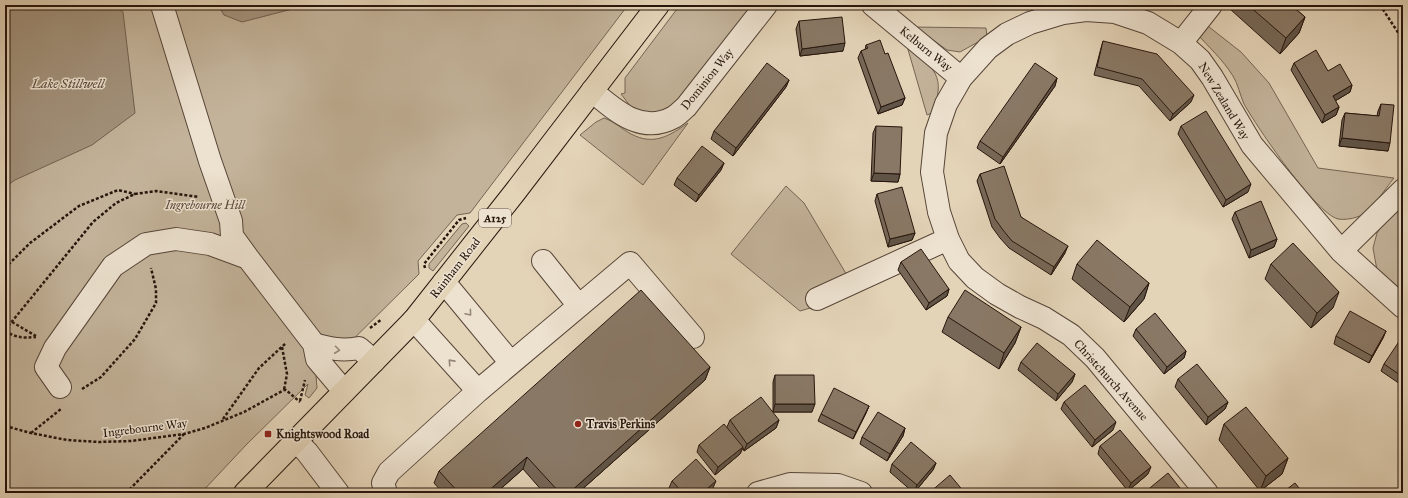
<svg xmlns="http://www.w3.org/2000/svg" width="1408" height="498" viewBox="0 0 1408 498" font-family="'IM FELL Great Primer',serif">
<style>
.green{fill:#c3b39a;stroke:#756454}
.water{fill:#a3937d;stroke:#716150}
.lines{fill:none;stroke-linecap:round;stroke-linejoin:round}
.minor-casing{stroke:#564538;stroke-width:24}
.major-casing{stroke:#27160d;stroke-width:24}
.path{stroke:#27160d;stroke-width:2.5;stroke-dasharray:3 2;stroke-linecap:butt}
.minor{stroke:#ede2d0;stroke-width:22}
.major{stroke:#e3d3b7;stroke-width:22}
.wall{fill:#766757;stroke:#27160d}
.shaded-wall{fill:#605447;stroke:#27160d}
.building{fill:#897865;stroke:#27160d}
.oneway{stroke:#948678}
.poi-dot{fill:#8f2418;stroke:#ede2d0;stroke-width:1.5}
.labels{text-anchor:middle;stroke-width:3;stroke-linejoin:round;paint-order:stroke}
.shield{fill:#ede2d0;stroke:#625348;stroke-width:1}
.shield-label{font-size:11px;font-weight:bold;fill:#27160d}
.street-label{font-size:12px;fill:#27160d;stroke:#ede2d0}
.park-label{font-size:12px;font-style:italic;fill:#564537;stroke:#ede2d0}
.poi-label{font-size:12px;font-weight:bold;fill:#27160d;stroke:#ede2d0;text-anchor:start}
.water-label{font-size:13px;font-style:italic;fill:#59483a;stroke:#ede2d0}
</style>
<rect width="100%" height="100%" fill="#e3d3b7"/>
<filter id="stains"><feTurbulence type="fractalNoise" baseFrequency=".005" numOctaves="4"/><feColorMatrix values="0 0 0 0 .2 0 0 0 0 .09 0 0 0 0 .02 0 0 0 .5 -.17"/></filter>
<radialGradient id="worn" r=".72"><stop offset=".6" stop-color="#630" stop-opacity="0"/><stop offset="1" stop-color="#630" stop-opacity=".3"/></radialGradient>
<path class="green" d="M5 5H628L470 213 457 215 418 261 419 274 316 376 317 388 309 398 305 395 308 384 247 444 201 493H5Z
M680 5H755L672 107 662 111 649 114 631 107 621 94 625 93V78Z
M1204 23 1241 52 1269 83 1318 168 1394 178C1385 189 1370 213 1357 217 1352 219 1343 220 1338 219 1315 213 1257 127 1244 104 1240 95 1238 84 1233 76 1223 60 1209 47 1197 34Z
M915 27 986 28 987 37 960 52 947 50Z
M907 46C934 68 947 76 932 113L927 115Z
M604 118C615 122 622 129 631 134 654 146 669 136 688 123L643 185 580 135 596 122Z
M786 186 804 203 854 287 817 306 800 311 731 254Z
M1403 204V289L1402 290 1377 270 1373 248 1377 233 1385 221Z
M466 223 469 226 433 271 429 268V264L462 224Z"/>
<path class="water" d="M5 5H115L123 12 135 113 92 145 15 180 5 187Z
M218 5H308L242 22 224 15Z"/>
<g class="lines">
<defs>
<path id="minor" d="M162 5 210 161 231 221 232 236 248 258
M873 5 961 78
M1181 43 1211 5
M592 91C616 111 642 135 674 117 679 114 682 110 686 107L766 5
M1341 251 1403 190
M543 261 579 306
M444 282 511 363
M817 299 948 239
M414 320 478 391
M60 387 46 367 55 348 113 266 146 244 176 239 210 244 248 258 314 344
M344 391 317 359 314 344C331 349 342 351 359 348L374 361
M296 441 307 452 338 493
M386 493 383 483 389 472 478 391 630 263 693 337
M758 493 790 484 838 485 861 493
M1207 493 1095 358 1071 335 1044 318 1020 307 997 294 975 278 959 261 948 239 939 212 932 172 936 133 946 104 961 78 988 48 1007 34 1030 23 1063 13 1086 10 1115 12 1148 23 1181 43 1200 60 1212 77 1252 145 1341 251 1403 307"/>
<path id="major" d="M245 493 414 320 515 192 658 5"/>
</defs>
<use href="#minor" class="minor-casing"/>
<use href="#major" class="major-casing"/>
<path class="path" d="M1380 5 1403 40
M5 268 30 243 79 206 118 190 135 194
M425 268 424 264 459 220 466 218
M12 322 36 336
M370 328 382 319
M5 330 93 222 116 203 135 194 156 191 199 197
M5 331C17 338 22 338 36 337
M282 347 287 374 284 390
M82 389 101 377 135 339 156 303V289L151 268
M300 401 305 380
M223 419 259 368 286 343
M5 426 31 433 67 440 99 442 131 441 184 434 205 428 244 412 284 390H286L300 402
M31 433 61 409
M126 493 184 434"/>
<use href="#minor" class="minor"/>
<use href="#major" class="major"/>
</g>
<path class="wall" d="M1232 5H1291L1305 17 1299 33 1280 54 1230 9Z
M799 21 843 51 800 56 796 29Z
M1103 41 1191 102 1170 121 1139 86 1094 75 1101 48Z
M866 45 885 54 905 98 902 105 878 114 858 58 861 51 865 50Z
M1294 63 1328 71 1352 85 1350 92 1335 101 1339 107 1336 115 1322 123 1291 70Z
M1057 78 1055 86 1000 164 977 148 980 141Z
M789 80 786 87 733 156 711 139 714 131Z
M1381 104 1388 151 1339 146 1342 120 1345 113 1377 116 1378 111Z
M876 126 900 174 898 182 871 181 873 133Z
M1181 126 1248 192 1223 207 1178 134Z
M724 163 721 170 696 202 674 185 677 178Z
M980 174 1021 217 1065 253 1051 275 1009 248 1000 238 992 227 977 181Z
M877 194 915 233 912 240 888 247 875 201Z
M1235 212 1277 239 1274 247 1249 258 1232 219Z
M901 262 949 289 947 296 926 310 898 270Z
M1077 264 1149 283 1144 299 1124 322 1072 279Z
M1271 264 1333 308 1311 328 1265 279Z
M948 317 1021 327 1015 343 999 369 942 332Z
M1136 329 1186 351 1184 358 1164 374 1133 336Z
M1386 331 1383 338 1369 363 1334 344 1336 336Z
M1403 342V386L1381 371 1384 364Z
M1021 362 1075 374 1072 382 1056 401 1018 370Z
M710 367 705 380 578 493H544L523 469 496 493H443L434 483 439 471Z
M775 375 812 412H773V382Z
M1178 379 1228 402 1225 409 1206 425 1175 387Z
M1064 402 1113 430 1092 447 1061 409Z
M869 406 866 413 853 439 818 421 821 414Z
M730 420H779L776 428 744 451 743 448 740 454 715 475 697 452 699 445 727 427Z
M1224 424 1288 458 1282 474 1260 491 1219 440Z
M905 428 903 436 887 461 860 444 862 437Z
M1100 446 1148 474 1128 491 1098 454Z
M936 463 933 470 914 493 890 472 892 464Z
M672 481 713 488 708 493H673L669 488Z"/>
<path class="shaded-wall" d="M1305 17 1299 33 1280 54 1286 38Z
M845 43 843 51 800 56 802 49Z
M1057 78 1055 86 1000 164 1003 157Z
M789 80 786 87 733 156 736 148Z
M1352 85 1350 92 1330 104 1333 96Z
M1194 95 1191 102 1170 121 1173 114Z
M905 98 902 105 878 114 881 107Z
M1339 107 1336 115 1322 123 1325 115Z
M1342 138 1390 143 1388 151 1339 146Z
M724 163 721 170 696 202 699 195Z
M874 173 900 174 898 182 871 181Z
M1251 184 1248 192 1223 207 1226 200Z
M915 233 912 240 888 247 890 239Z
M1277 239 1274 247 1249 258 1251 250Z
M1068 246 1065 253 1051 275 1054 267Z
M1149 283 1144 299 1124 322 1130 307Z
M949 289 947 296 926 310 929 303Z
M1339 292 1333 308 1311 328 1317 313Z
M1021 327 1015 343 999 369 1004 353Z
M1386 331 1383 338 1369 363 1372 356Z
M1186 351 1184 358 1164 374 1167 367Z
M710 367 705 380 578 493H569Z
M1075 374 1072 382 1056 401 1058 394Z
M1228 402 1225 409 1206 425 1208 417Z
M775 404H815L812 412H773Z
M869 406 866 413 853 439 856 432Z
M779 420 776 428 744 451 747 444Z
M1116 422 1113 430 1092 447 1095 440Z
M905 428 903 436 887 461 890 454Z
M743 447 740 454 715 475 718 467Z
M527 457 523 469 496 493H486Z
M1288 458 1282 474 1260 491 1266 476Z
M936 463 933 470 914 493 917 485Z
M1151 467 1148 474 1128 491 1131 483Z
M716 481 713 488 708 493H702Z"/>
<path class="building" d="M1248 5H1291L1305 17 1286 38Z
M842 17 845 43 802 49 799 21Z
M880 40 885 54 888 53 905 98 881 107 861 51 868 48 866 45Z
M1103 41 1157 54 1194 95 1173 114 1142 79 1097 67Z
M1316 50 1328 71 1340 64 1352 85 1333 96 1339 107 1325 115 1294 63Z
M767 63 789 80 736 148 714 131Z
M1035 63 1057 78 1003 157 980 141Z
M1381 104 1394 105 1390 143 1342 138 1345 113 1379 116Z
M1206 111 1251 184 1226 200 1181 126Z
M876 126 902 127 900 174 874 173Z
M702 146 724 163 699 195 677 178Z
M1004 166 1021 217 1068 246 1054 267 1012 241 1003 230 995 219 980 174Z
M902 187 915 233 890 239 877 194Z
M1261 201 1277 239 1251 250 1235 212Z
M1097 240 1149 283 1130 307 1077 264Z
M1293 243 1339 292 1317 313 1271 264Z
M921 249 949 289 929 303 901 262Z
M641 290 710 367 569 493H560L527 457 486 493H459L439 471Z
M965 290 1021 327 1004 353 948 317Z
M1350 311 1386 331 1372 356 1336 336Z
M1155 313 1186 351 1167 367 1136 329Z
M1400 340 1403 342V377L1384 364Z
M1037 343 1075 374 1058 394 1021 362Z
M1197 364 1228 402 1208 417 1178 379Z
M775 375H814L815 404H775Z
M1085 385 1116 422 1095 440 1064 402Z
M834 388 869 406 856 432 821 414Z
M761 397 779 420 747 444 730 420Z
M1246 407 1288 458 1266 476 1224 424Z
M878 412 905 428 890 454 862 437Z
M724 424 743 447 718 467 699 445Z
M1120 430 1151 467 1131 483 1100 446Z
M911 442 936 463 917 485 892 464Z
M696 459 716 481 702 493H683L672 481Z
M1168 473 1184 493H1146L1145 492Z
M950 475 965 493H929Z
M1295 483 1303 493H1282Z"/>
<defs><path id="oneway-chevron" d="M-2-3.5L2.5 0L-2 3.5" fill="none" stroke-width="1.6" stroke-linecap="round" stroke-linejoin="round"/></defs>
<g class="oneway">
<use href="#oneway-chevron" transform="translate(469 313) rotate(50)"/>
<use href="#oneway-chevron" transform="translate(337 350) rotate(7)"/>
<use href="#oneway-chevron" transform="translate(451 362) rotate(-132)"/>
</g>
<g class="poi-dot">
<circle cx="578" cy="424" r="4"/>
<rect x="264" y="430" width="8" height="8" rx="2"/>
</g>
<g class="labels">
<rect class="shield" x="479" y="209" width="32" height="18" rx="3"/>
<g class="shield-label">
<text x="495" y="222">A125</text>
</g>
<g class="street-label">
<text transform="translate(926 49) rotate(39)" y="4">Kelburn Way</text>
<text transform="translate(707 79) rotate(-51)" y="4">Dominion Way</text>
<text transform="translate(1224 101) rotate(59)" y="4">New Zealand Way</text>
<text transform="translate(455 268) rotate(-52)" y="4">Rainham Road</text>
<text transform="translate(1111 380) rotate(48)" y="4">Christchurch Avenue</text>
<text transform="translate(145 428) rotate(-7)" y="4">Ingrebourne Way</text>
</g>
<g class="park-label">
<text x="205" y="209">Ingrebourne Hill</text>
</g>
<g class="poi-label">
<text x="586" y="428">Travis Perkins</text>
<text x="276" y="438">Knightswood Road</text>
</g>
<g class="water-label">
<text x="68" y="88">Lake Stillwell</text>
</g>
</g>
<rect width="1408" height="498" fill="none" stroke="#e3d3b7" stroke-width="20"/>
<rect x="6" y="6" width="1396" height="486" fill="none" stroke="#27160d" stroke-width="2"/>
<rect x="10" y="10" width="1388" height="478" fill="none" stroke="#27160d"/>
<rect width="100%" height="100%" filter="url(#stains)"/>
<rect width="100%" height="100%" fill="url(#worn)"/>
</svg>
